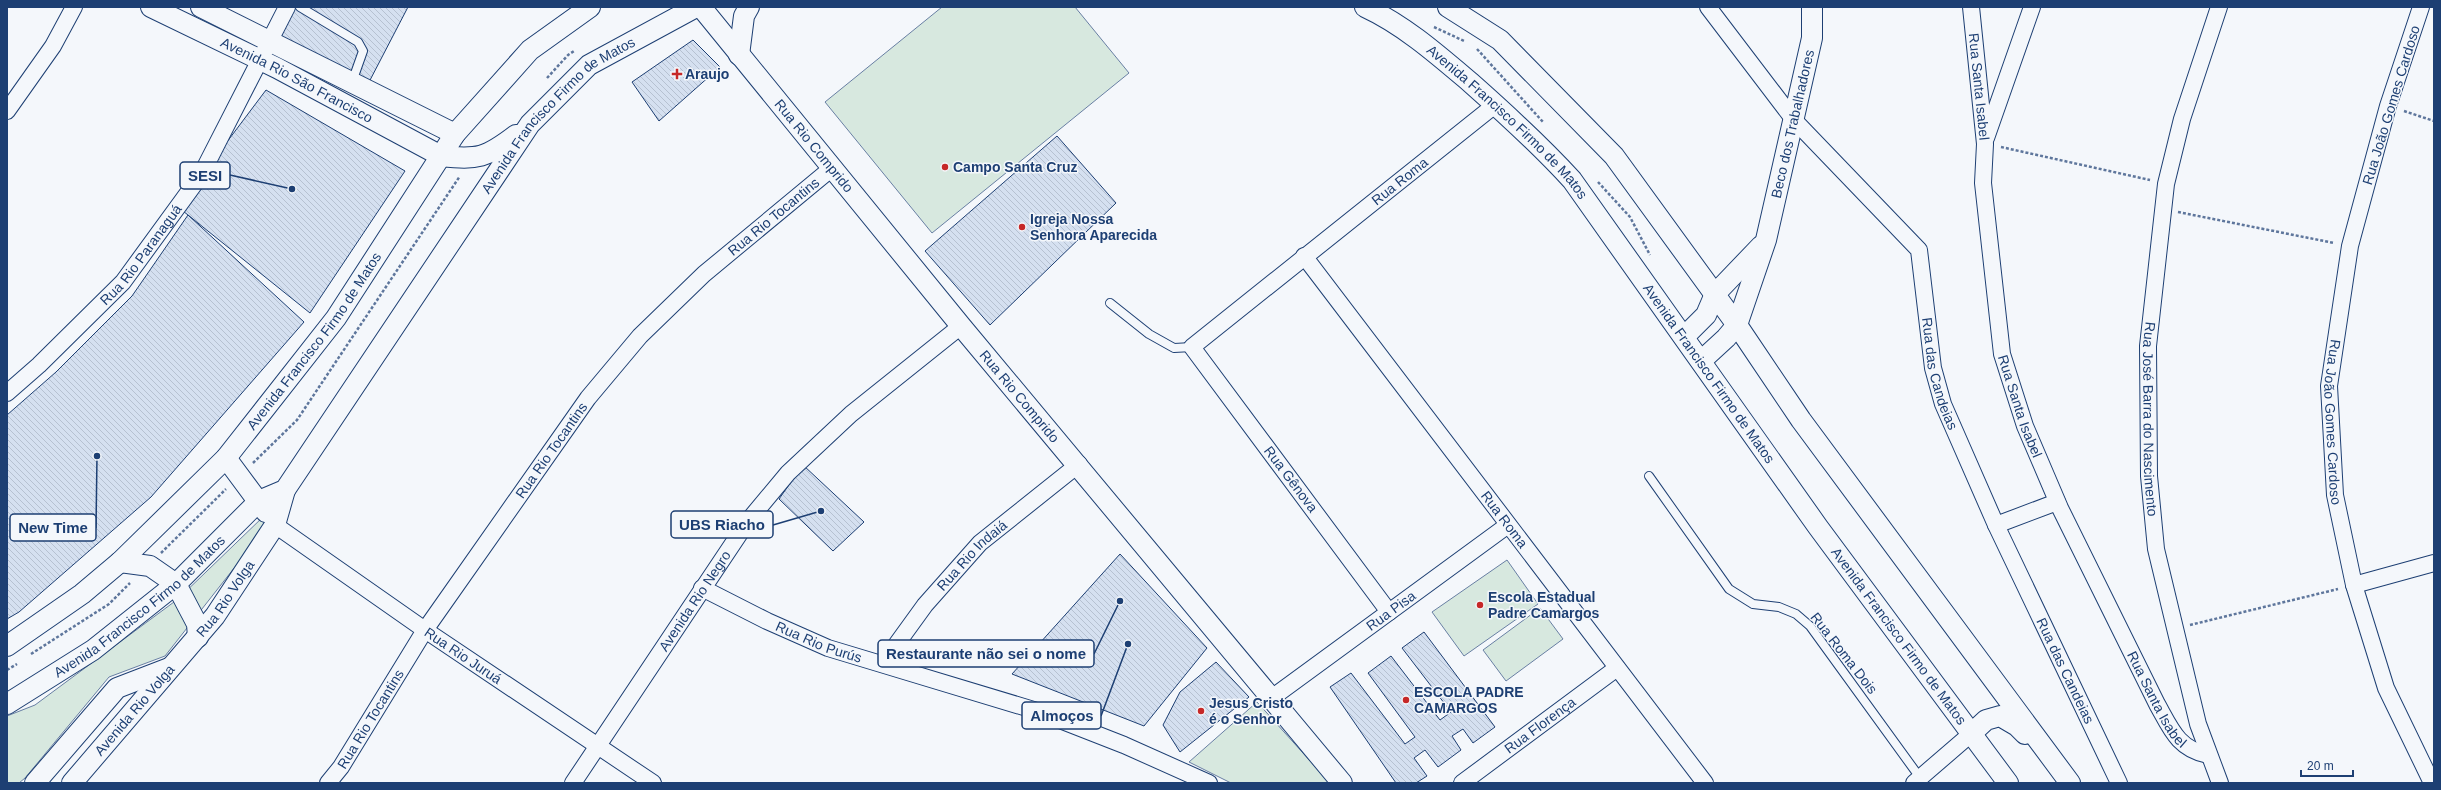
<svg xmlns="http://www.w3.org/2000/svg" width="2441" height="790" viewBox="0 0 2441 790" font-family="Helvetica,sans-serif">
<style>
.park{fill:#d7e8df;stroke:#687fa3}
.building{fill:url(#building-back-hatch);stroke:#1d3f73}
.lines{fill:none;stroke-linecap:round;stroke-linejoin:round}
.service-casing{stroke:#1d3f73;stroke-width:10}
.minor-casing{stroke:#1d3f73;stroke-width:18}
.tertiary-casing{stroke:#1d3f73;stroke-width:22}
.path{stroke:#5e769c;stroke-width:2.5;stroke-dasharray:3 2;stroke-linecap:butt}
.service{stroke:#f4f7fb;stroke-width:8}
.minor{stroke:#f4f7fb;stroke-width:16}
.tertiary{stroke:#f4f7fb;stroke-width:20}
.poi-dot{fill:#c62828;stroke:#f4f7fb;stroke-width:1.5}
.labels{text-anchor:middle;stroke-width:3;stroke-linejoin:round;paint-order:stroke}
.poi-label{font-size:14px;font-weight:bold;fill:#1d3f73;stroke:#f4f7fb;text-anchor:start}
.street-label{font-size:14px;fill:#1d3f73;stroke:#f4f7fb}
.leader{fill:none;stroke:#1d3f73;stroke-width:1.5}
.callout-dot{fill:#1d3f73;stroke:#f4f7fb;stroke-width:1.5}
.callout{fill:#f4f7fb;stroke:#1d3f73;stroke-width:1.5}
.callout-label{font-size:15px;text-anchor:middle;font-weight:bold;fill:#1d3f73}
</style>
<defs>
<pattern id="building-back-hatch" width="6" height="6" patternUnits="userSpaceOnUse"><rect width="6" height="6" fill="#d5e0f0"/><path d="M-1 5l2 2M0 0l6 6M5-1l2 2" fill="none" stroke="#b6c1d1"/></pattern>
</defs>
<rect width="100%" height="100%" fill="#f4f7fb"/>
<path class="park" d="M942 7H1075L1129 73 932 233 825 102Z
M265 515 264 530 165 656 109 677 25 778 19 783H7V716L35 705 178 599Z
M1507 560 1538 604 1464 656 1432 612Z
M1540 608 1563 639 1506 681 1483 650Z
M1257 702 1330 783H1231L1189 762Z"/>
<path class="building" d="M293 7H408L368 84 274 39Z
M693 40 720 67 659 121 632 82Z
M266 90 405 171 310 313 178 207Z
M1057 136 1116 203 990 325 925 251Z
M188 215 304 322 151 497 19 612 7 619V415L56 372 132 296Z
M803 465 864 522 833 551 779 499Z
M1120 554 1207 648 1144 726 1012 674Z
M1424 632 1495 727 1473 743 1463 729 1452 736 1461 750 1438 767 1425 750 1414 758 1427 776 1416 783H1396L1330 687 1351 673 1405 744 1415 737 1368 673 1391 656 1440 720 1451 712 1402 648Z
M1216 662 1249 697 1180 752 1163 725 1180 692Z"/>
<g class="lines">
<defs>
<path id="service" d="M300 7 358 42 363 51 352 82
M1110 303 1149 334 1174 348 1192 347
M1649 476 1729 589 1753 604 1779 607 1796 614 1810 626 1921 779"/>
<g id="minor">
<path id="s1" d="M1708 7 1794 120 1919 250 1933 368 1943 404 1996 525 2119 783"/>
<path id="s2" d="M1971 7 1985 144 1983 183 2002 354 2025 426 2060 508 2157 704C2171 729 2178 749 2208 755"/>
<path id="s3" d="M2219 7 2182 119 2166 184 2148 346 2149 476 2156 549 2198 724 2220 783"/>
<path id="s4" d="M2421 7 2388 106 2350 246 2329 386 2335 495 2354 585 2386 688 2432 783"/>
<path d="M7 111 53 46 74 7"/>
<path d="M1986 138 2032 7"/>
<path id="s5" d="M1304 256 1705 783"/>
<path id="s6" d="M7 393 39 365 123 282 201 175 287 7"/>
<path id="s7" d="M275 525 425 630 653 783"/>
<path d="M1996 525 2057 502"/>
<path d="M2354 585 2434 563"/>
<path id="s8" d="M702 588 767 621 828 648 1037 711 1124 745 1209 783"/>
<path id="s9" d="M1389 612 1192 347 1495 105"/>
<path id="s10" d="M883 663 925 605 980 543 1079 464"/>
<path id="s11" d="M1273 697 1508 525"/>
<path id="s12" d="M328 783 341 767 425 630 588 398 640 336 704 274 832 168"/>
<path id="s13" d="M573 783 748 521 788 473 851 414 961 326"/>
<path id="s14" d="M1462 783 1617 668"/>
<path d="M1914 783 1972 733"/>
</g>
<g id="tertiary">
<path id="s15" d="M151 7 277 68 441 156C478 160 486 158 516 135"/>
<path d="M201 7 455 134"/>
<path id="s16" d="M701 7 961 326 1342 783"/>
<path id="s17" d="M1365 7C1404 25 1438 55 1471 83 1506 114 1540 145 1572 180L1818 527 2008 783"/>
<path d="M1448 7 1500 40 1614 156 1737 325 1801 420 2070 783"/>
<path d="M739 55 744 16 749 7"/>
<path d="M1684 337 1706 315 1715 294 1761 246"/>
<path id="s18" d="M1701 361 1726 338 1737 325 1766 240 1812 38V7"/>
<path d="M226 458 266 512"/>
<path d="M120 562 150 566 176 584 197 624 198 637"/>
<path id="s19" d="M7 646 82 594 120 562 226 458 336 318 455 134 530 50 590 7"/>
<path id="s20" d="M7 704 93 650 176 584 259 501 285 490 530 124 589 65 696 7"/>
<path d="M1972 733 1986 720 2000 716 2017 726 2025 734"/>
<path d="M35 783 117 688 169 668"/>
<path id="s21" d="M72 783 215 616 275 525 285 490"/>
</g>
</defs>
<use href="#service" class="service-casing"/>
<use href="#minor" class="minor-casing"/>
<use href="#tertiary" class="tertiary-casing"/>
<path class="path" d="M1434 27 1464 41
M1477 49 1543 122
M547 78 568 55 574 51
M2404 111 2434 121
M2001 147 2150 180
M1598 182 1630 217 1650 255
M2178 212 2334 243
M253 463 297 420 460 176
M161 553 226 489
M2190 625 2338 589
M31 654 109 604 130 583
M7 670 17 664"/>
<use href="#service" class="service"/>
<use href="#minor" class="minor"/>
<use href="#tertiary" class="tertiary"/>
</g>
<g class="poi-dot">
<path d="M675 68h4v4h4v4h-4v4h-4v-4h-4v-4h4z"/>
<circle cx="945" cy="167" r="4"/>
<circle cx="1022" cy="227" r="4"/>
<circle cx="1480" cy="605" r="4"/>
<circle cx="1406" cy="700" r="4"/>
<circle cx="1201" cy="711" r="4"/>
</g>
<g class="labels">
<g class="poi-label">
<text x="685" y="79">Araujo</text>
<text x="953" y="172">Campo Santa Cruz</text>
<text x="1030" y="224">Igreja Nossa<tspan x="1030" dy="16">Senhora Aparecida</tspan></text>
<text x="1488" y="602">Escola Estadual<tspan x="1488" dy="16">Padre Camargos</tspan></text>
<text x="1414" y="697">ESCOLA PADRE<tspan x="1414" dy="16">CAMARGOS</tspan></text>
<text x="1209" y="708">Jesus Cristo<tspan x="1209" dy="16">é o Senhor</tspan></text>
</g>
<g class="street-label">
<text dy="5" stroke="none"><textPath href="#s15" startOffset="163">Avenida Rio São Francisco</textPath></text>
<text dy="5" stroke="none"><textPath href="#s2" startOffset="80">Rua Santa Isabel</textPath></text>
<text transform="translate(2391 105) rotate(-73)" y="5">Rua João Gomes Cardoso</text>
<text dy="5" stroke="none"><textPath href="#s20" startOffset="820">Avenida Francisco Firmo de Matos</textPath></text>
<text dy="5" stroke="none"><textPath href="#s17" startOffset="184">Avenida Francisco Firmo de Matos</textPath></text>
<text dy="5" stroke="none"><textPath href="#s18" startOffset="260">Beco dos Trabalhadores</textPath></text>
<text dy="5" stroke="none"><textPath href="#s16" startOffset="179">Rua Rio Comprido</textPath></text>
<text dy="5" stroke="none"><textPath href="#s9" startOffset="596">Rua Roma</textPath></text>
<text dy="5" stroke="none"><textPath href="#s12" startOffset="725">Rua Rio Tocantins</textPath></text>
<text dy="5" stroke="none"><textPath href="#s6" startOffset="193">Rua Rio Paranaguá</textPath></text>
<text dy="5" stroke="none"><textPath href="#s19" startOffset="436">Avenida Francisco Firmo de Matos</textPath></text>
<text dy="5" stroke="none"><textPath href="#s17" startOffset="508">Avenida Francisco Firmo de Matos</textPath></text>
<text dy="5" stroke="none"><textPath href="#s1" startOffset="448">Rua das Candeias</textPath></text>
<text dy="5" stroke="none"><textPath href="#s16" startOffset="503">Rua Rio Comprido</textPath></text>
<text dy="5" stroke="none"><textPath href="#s2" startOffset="404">Rua Santa Isabel</textPath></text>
<text dy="5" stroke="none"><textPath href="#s3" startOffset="421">Rua José Barra do Nascimento</textPath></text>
<text dy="5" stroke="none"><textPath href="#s4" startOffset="427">Rua João Gomes Cardoso</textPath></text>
<text dy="5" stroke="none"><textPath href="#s12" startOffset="401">Rua Rio Tocantins</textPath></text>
<text transform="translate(1291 479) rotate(53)" y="5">Rua Gênova</text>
<text dy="5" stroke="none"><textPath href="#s5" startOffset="331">Rua Roma</textPath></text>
<text dy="5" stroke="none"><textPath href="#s10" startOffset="140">Rua Rio Indaiá</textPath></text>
<text dy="5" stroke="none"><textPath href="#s21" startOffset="240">Rua Rio Volga</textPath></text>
<text dy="5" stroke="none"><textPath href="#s13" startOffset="219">Avenida Rio Negro</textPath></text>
<text dy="5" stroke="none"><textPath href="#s20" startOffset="165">Avenida Francisco Firmo de Matos</textPath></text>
<text dy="5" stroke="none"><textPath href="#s11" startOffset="146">Rua Pisa</textPath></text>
<text dy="5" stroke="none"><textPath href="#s17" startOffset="832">Avenida Francisco Firmo de Matos</textPath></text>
<text dy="5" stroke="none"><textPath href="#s8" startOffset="129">Rua Rio Purús</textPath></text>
<text transform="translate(1844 653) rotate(52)" y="5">Rua Roma Dois</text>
<text dy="5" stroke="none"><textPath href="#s7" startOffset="229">Rua Rio Juruá</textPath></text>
<text dy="5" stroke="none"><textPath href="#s1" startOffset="772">Rua das Candeias</textPath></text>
<text dy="5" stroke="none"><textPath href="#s2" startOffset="728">Rua Santa Isabel</textPath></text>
<text dy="5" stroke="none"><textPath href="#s21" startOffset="96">Avenida Rio Volga</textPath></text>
<text dy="5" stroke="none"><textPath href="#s12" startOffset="77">Rua Rio Tocantins</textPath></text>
<text dy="5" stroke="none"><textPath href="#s14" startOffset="97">Rua Florença</textPath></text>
</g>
</g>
<path class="leader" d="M292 189L230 175M821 511L773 525M97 456L96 528M1120 601L1094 654M1128 644L1101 716"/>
<g class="callout-dot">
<circle cx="292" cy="189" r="4"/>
<circle cx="821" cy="511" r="4"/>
<circle cx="97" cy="456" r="4"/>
<circle cx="1120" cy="601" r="4"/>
<circle cx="1128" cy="644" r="4"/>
</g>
<g class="callout">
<rect x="180" y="162" width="50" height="27" rx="4"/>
<rect x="671" y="511" width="102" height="27" rx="4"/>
<rect x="10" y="514" width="86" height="27" rx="4"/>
<rect x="878" y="640" width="216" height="27" rx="4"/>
<rect x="1022" y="702" width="79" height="27" rx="4"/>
</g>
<g class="callout-label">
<text x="205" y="181">SESI</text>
<text x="722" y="530">UBS Riacho</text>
<text x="53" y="533">New Time</text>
<text x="986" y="659">Restaurante não sei o nome</text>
<text x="1062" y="721">Almoços</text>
</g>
<rect width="2441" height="790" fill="none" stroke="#1d3f73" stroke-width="16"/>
<path d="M2301 770v6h52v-6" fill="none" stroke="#1d3f73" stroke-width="2"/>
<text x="2307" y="770" font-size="12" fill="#1d3f73" stroke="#f4f7fb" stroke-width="3" paint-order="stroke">20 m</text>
</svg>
